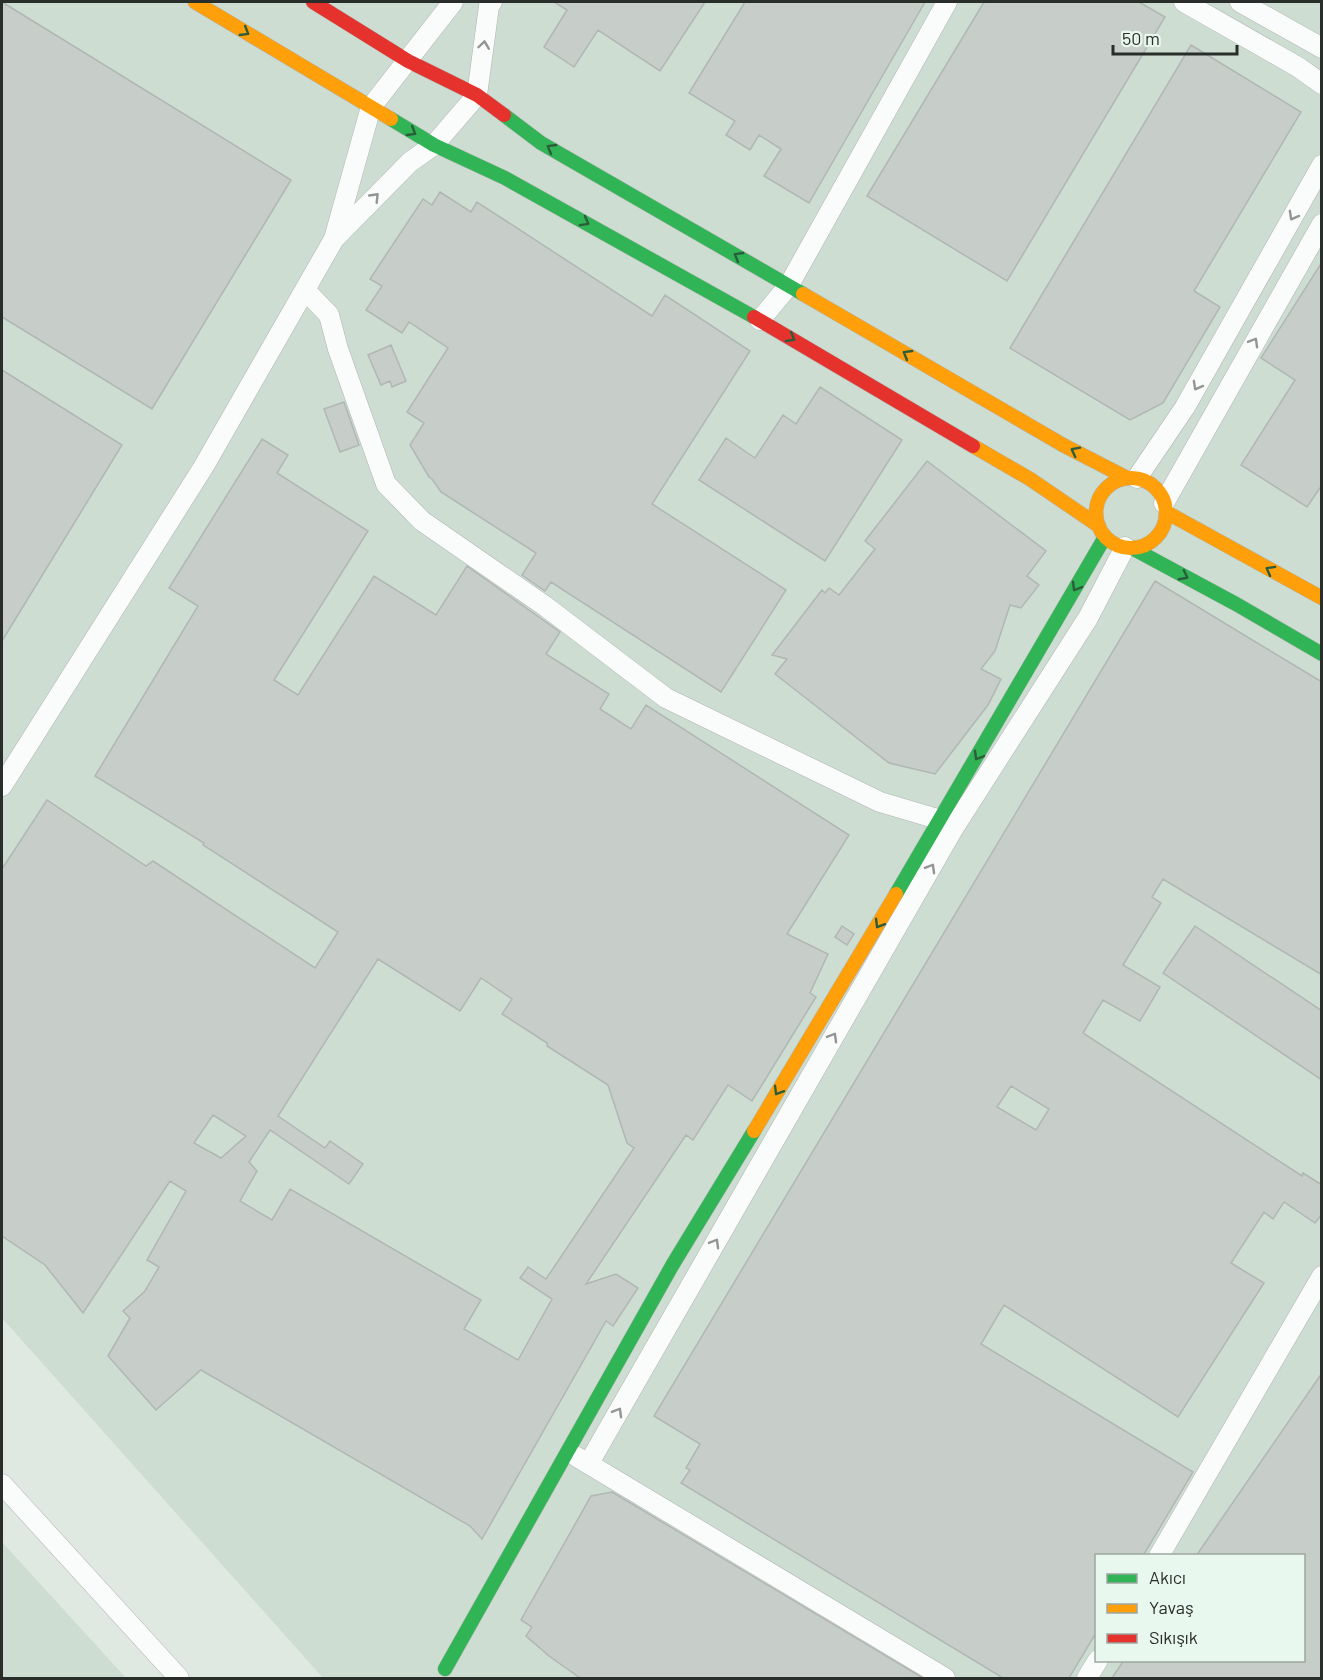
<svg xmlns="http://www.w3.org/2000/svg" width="1323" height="1680" viewBox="0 0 1323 1680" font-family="Barlow,sans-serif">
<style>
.built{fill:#cdddd2;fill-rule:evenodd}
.building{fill:#c7cdc9;stroke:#b1b7b3;stroke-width:1.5;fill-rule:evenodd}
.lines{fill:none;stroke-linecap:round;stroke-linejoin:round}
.street-casing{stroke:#b0b5b1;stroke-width:21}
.fast-casing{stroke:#b0b5b1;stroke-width:15}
.slow-casing{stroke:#b0b5b1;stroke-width:15}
.jam-casing{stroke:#b0b5b1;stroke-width:15}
.street{stroke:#fafcfb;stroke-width:20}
.fast{stroke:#30b455;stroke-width:14}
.slow{stroke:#ff9f0a;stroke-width:14}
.jam{stroke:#e5322d;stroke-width:14}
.oneway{stroke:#2b5d3a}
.oneway2{stroke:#929593}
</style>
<rect width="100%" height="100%" fill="#e0e8e2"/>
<path class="built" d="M2 2H1321V1678H323L2 1318ZM1096 1556H1304V1660H1096Z
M2 1542 126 1678H2Z"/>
<path class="building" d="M2 2 291 180 152 409 2 317Z
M554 2H705L660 71 598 30 574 67 544 47 567 10Z
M745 2H925L809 203 764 176 781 149 759 135 750 150 726 135 735 121 689 93Z
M984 2H1139L1165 17 1007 281 867 196Z
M1191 45 1301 112 1194 291 1220 307 1163 403 1130 420 1010 348Z
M440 192 471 212 477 202 652 316 665 295 750 351 652 504 786 590 721 692 551 582 545 591 522 575 536 553 441 492 432 479 429 477 410 445 424 423 407 412 448 348 409 322 402 333 366 310 382 286 370 279 423 199 432 205Z
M1322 262V485L1307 507 1241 465 1295 380 1261 358Z
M391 345 406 381 392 387 390 381 381 385 368 355Z
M2 370 122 445 2 641Z
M820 387 902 440 825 561 699 480 726 438 755 458 783 415 796 424Z
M344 402 359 445 340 452 324 409Z
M262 439 288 455 277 473 368 531 274 680 298 695 374 576 436 615 467 566 560 632 546 654 609 694 600 709 631 729 646 705 849 835 787 934 828 954 810 993 816 997 752 1101 728 1085 693 1140 686 1135 586 1284 616 1274 638 1288 613 1326 606 1321 482 1539 470 1526 201 1370 156 1410 108 1356 130 1318 123 1311 145 1291 159 1267 147 1260 186 1191 170 1181 83 1313 45 1265 2 1236V869L47 800 146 866 153 861 315 968 338 932 203 845 204 843 95 776 198 606 169 588ZM378 959 460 1011 481 978 512 999 502 1014 547 1043V1046L608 1085 627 1143 634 1148 546 1279 528 1267 520 1278 552 1299 518 1360 464 1329 481 1300 290 1189 272 1220 240 1201 257 1171 249 1162 270 1130 349 1184 363 1164 330 1141 325 1148 278 1116ZM213 1115 246 1136 221 1158 194 1143Z
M927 461 1046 551 1027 576 1039 585 1021 608 1010 605 995 651 981 669 1001 679 988 705 935 774 889 763 775 674 787 659 772 655 822 590 825 593 829 588 839 595 875 549 865 541Z
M1155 581 1322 682V975L1163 879 1152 897 1161 903 1123 965 1160 987 1140 1021 1103 1000 1083 1033 1302 1176 1303 1173 1322 1185V1214L1315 1223 1284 1202 1273 1219 1264 1212 1231 1263 1264 1283 1178 1417 1004 1305 981 1344 1193 1472 1143 1556H1096V1633L1069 1678H1003L681 1483 690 1470 686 1468 700 1444 654 1416ZM1011 1086 1049 1109 1036 1130 997 1107Z
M842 926 854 934 847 945 835 937Z
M1195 926 1322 1011V1080L1163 973Z
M1322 1373V1678H1112L1124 1660H1304V1556H1196Z
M612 1492 923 1678H580L549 1656 526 1636 532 1627 521 1620 591 1496Z"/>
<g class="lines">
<defs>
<path id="street" d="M1184 2 1298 67 1322 84
M1240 2 1322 48
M336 237 410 162 434 145 477 95 489 6 492 2
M305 290 329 315 338 349 386 484 422 521 545 606 666 698 880 802 941 820 951 828
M760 320 789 285 947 2
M1137 478 1185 407 1322 165
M1164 503 1322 224
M2 786 204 466 334 239 371 107 453 2
M577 1457 945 1678
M589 1463 953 829 1088 618 1125 547
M2 1484 179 1678
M1159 1556 1322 1276
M1087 1678 1098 1660"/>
<path id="fast" d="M504 115 541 143 803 294
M391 119 434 145 505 178 754 317
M1132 548 1236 604 1322 654
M896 894 1105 537
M445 1669 673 1264 754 1131"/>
<path id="slow" d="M195 2 391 119
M803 294 1063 445 1127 478
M973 446 1030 479 1099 526
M1096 513a35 35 0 1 1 70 0a35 35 0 1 1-70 0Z
M1166 512 1322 598
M754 1131 896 894"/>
<path id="jam" d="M313 2 408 61 477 95 504 115
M754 317 973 446"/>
</defs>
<use href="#street" class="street-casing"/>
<use href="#fast" class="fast-casing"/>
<use href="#slow" class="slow-casing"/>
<use href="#jam" class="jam-casing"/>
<use href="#street" class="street"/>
<use href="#fast" class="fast"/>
<use href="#slow" class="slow"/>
<use href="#jam" class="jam"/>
</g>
<defs><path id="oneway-chevron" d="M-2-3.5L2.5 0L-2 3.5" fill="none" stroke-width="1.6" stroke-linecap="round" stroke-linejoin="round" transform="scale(1.5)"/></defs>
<g class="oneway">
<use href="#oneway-chevron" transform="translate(245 32) rotate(31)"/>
<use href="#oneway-chevron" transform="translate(412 132) rotate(31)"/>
<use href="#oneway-chevron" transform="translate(551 148) rotate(-150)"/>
<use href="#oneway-chevron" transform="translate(585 222) rotate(29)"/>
<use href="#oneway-chevron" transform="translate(738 256) rotate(-150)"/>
<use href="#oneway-chevron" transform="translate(791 338) rotate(31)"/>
<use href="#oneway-chevron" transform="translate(907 354) rotate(-150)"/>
<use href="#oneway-chevron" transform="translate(1075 451) rotate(-153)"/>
<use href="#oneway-chevron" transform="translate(1270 570) rotate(-151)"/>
<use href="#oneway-chevron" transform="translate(1184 576) rotate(28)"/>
<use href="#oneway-chevron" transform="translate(1076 587) rotate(120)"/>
<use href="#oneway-chevron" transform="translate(978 756) rotate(120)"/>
<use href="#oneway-chevron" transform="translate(879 924) rotate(121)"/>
<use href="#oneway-chevron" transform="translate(778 1091) rotate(121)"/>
</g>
<g class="oneway2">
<use href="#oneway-chevron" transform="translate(484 45) rotate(-82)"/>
<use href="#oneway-chevron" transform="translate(375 197) rotate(-46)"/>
<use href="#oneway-chevron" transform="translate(1293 216) rotate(119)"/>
<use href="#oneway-chevron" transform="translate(1254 342) rotate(-60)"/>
<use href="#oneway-chevron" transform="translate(1197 386) rotate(119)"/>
<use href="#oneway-chevron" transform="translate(931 868) rotate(-60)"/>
<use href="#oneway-chevron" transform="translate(833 1037) rotate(-60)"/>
<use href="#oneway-chevron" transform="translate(715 1243) rotate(-60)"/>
<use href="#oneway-chevron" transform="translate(618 1412) rotate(-60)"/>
</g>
<rect width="1323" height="1680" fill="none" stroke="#292e2b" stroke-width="6"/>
<rect x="1095" y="1554" width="210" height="108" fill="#e9f8ef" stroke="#9ca7a1" stroke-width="1.5"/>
<rect x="1107" y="1574" width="30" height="9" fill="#30b455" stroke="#9ca7a1" stroke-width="1.5"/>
<text x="1149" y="1584" font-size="18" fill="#292e2b">Akıcı</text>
<rect x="1107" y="1604" width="30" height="9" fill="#ff9f0a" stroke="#9ca7a1" stroke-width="1.5"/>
<text x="1149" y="1614" font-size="18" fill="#292e2b">Yavaş</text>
<rect x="1107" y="1634" width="30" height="9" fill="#e5322d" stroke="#9ca7a1" stroke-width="1.5"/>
<text x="1149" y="1644" font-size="18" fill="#292e2b">Sıkışık</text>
<path d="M1113 45v9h124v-9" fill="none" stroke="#292e2b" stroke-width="3"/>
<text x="1122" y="45" font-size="18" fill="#292e2b" stroke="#e9f8ef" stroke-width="4.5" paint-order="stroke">50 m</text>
</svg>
